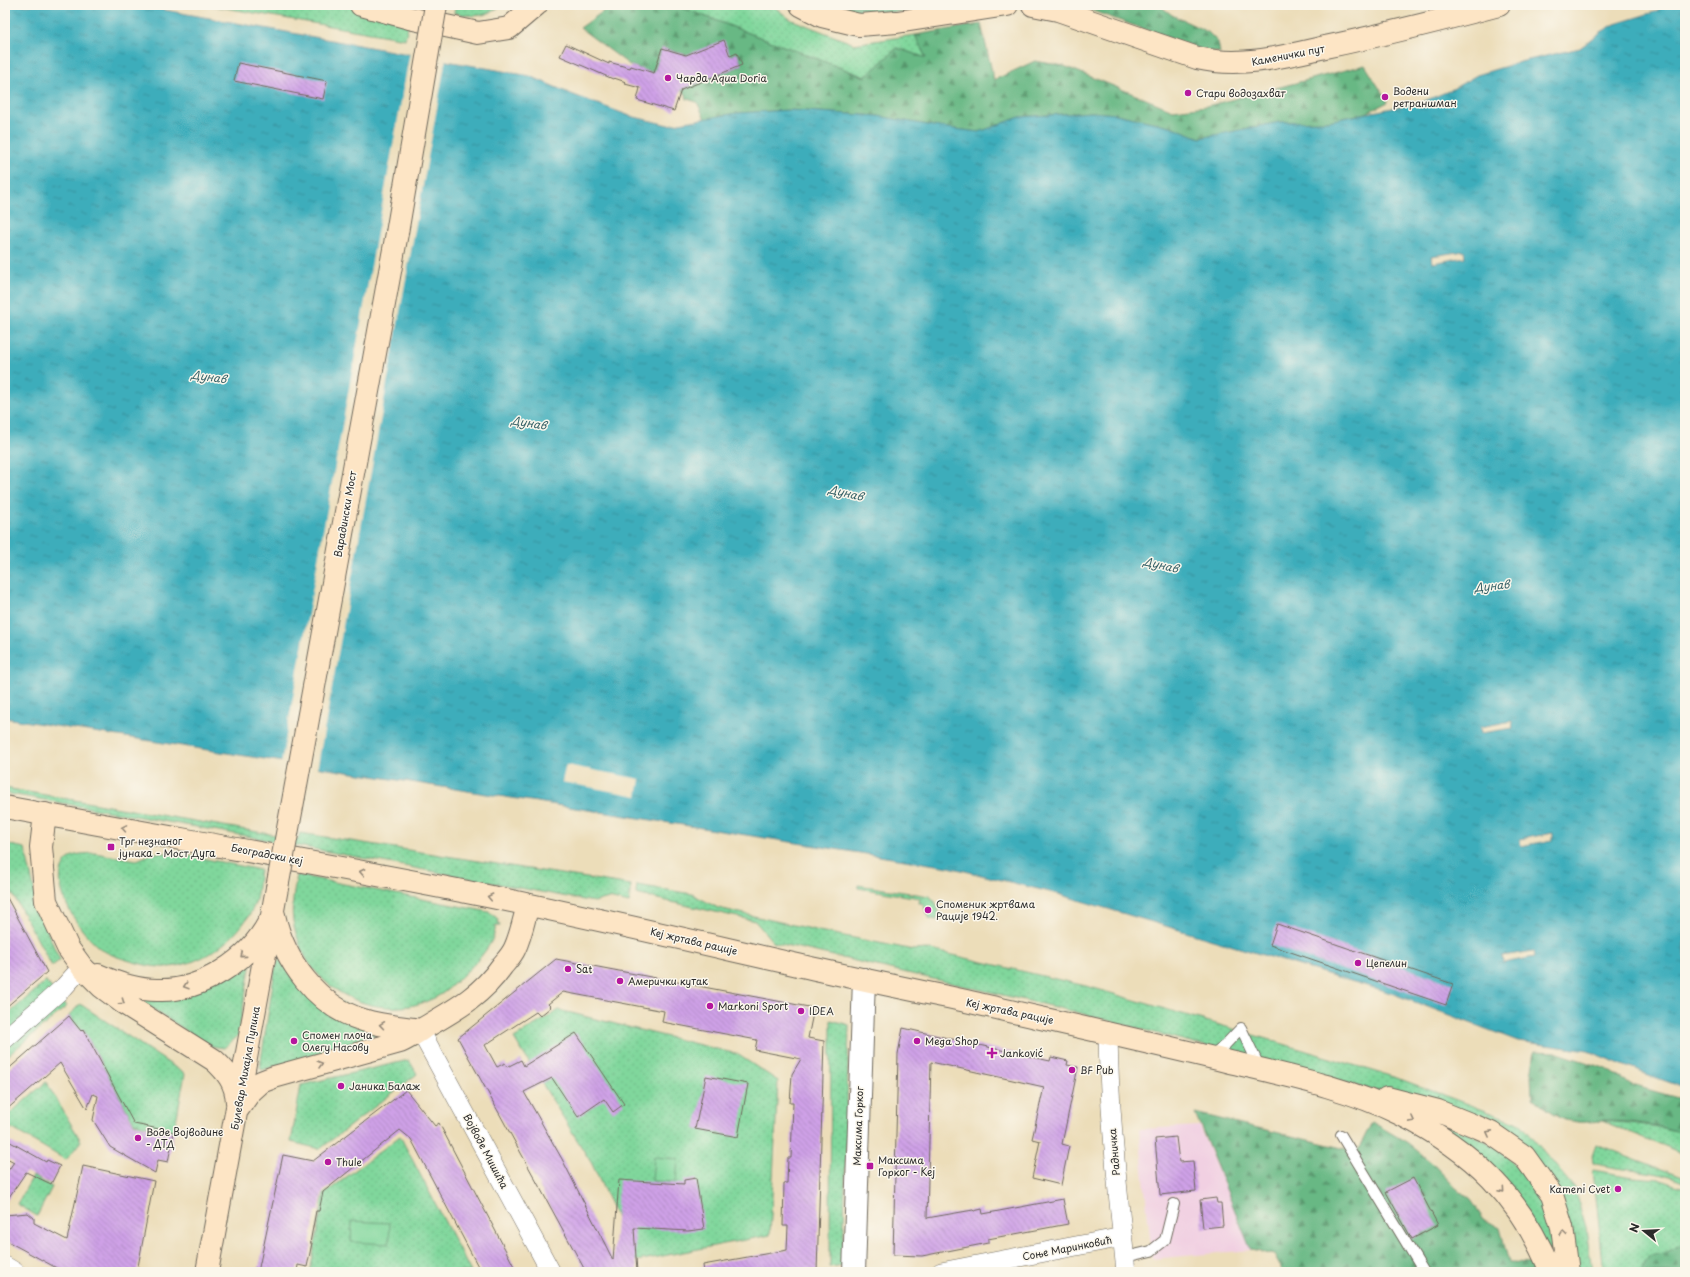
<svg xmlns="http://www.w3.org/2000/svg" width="1690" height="1277" viewBox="0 0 1690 1277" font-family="'Playpen Sans',sans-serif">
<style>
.built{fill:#f1d0e2}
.grass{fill:url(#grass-dots);stroke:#568164}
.forest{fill:url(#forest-firs);stroke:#4a7258}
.pitch{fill:#80d79c;stroke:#568164}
.water{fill:url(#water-ripples);stroke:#346c73;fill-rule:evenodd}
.pier{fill:#ecddb9}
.building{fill:url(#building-back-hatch)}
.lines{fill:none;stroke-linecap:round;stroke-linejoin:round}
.service-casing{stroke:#6f695d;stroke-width:12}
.minor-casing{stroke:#6f695d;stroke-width:20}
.tertiary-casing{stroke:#6f695d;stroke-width:24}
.secondary-casing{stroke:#6f695d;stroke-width:24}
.service{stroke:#fff;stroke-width:10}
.minor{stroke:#fff;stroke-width:19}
.tertiary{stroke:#fff;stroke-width:22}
.secondary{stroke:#fde5c5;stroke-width:22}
.secondary-bridge-casing{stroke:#6f695d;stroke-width:24;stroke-linecap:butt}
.secondary-bridge{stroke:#fde5c5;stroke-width:22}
.oneway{stroke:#948878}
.poi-dot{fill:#b5179e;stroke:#fbf7ec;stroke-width:1.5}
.labels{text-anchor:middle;stroke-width:3;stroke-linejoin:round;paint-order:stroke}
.street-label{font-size:10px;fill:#2b2b2b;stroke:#fbf7ec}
.poi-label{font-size:10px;fill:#2b2b2b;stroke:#fbf7ec;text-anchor:start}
.water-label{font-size:11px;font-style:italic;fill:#335f65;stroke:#fbf7ec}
</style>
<defs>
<pattern id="grass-dots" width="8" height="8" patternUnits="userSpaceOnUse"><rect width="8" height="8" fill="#80d79c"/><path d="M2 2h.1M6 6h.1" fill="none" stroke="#6fb987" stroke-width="1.8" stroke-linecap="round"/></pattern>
<pattern id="forest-firs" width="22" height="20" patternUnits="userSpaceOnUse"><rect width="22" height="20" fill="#68b884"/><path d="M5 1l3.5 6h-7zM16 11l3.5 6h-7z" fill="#56966c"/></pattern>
<pattern id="water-ripples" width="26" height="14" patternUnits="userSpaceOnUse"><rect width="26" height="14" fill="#3eadbb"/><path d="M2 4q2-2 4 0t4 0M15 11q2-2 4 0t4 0" fill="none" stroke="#348d98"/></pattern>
<pattern id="building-back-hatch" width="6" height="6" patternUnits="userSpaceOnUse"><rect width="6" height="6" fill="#cfa1e7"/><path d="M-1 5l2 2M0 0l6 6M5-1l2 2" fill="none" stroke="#a883bb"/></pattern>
</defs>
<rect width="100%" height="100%" fill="#fbf7ec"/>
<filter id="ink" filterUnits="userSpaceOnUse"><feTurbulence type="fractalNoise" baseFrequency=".025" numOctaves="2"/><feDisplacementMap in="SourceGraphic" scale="8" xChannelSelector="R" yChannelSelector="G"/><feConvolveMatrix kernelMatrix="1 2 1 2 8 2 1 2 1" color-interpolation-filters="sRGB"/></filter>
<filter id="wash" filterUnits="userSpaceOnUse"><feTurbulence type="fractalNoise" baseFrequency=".012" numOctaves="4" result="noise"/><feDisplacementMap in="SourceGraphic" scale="16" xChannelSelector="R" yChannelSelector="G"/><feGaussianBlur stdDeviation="0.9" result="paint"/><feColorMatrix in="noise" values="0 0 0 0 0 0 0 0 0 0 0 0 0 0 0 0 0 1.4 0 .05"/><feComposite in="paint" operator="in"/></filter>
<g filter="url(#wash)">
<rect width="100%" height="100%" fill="#ecddb9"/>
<path class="built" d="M1199 1126 1251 1250 1152 1259 1139 1129Z"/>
<path class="grass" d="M208 5H347L409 22 405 39Z
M453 5H503C483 18 477 17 454 13L455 6Z
M675 5H772L790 19 854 44 915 35 926 58 897 48 865 77Z
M5 788 298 839 300 833 631 885 629 903 609 898 594 902 219 831 5 793Z
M5 844 25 848C33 888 42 923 60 960L52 966 5 880Z
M94 853 137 860 154 853H177L260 870C258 881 258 898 253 908 238 939 203 964 169 967 155 968 140 964 127 960 120 958 111 955 104 951 82 938 41 878 71 857 77 853 87 854 94 853Z
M297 875 489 912 497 918 500 926H496C495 930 494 936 492 940 486 952 475 964 465 973 458 980 451 987 443 993 398 1022 335 1005 307 960 301 950 297 938 294 926 290 910 294 892 297 875Z
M637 885 692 894 718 908 824 932 914 950 927 949 1090 987 1230 1028 1400 1079 1521 1124 1574 1188 1586 1228 1592 1272H1568L1567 1261 1525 1158 1411 1100 1072 1011 773 942 755 921 636 894Z
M858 885 929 896C938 902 939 910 937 920L930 919 922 903H919L920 898 858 888Z
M279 959 292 976 398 1033 262 1070 260 1067 276 963Z
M247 963 250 964V968L238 1036 224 1048 210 1046 142 1002 144 1000Z
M46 981 55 992 5 1035V1017Z
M58 997 67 1006 5 1058V1044Z
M80 1004 185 1074 174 1132 134 1123 83 1029 81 1031 69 1016Z
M559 1010 737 1054 778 1081 770 1235 637 1261 592 1164 514 1038Z
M831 1020 849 1025 843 1265 830 1267Z
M409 1060 417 1074 320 1149 291 1142 301 1085Z
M46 1082 81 1141 66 1160 6 1125 7 1116Z
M1418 1115C1442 1123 1467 1131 1489 1143 1508 1153 1535 1188 1545 1207 1555 1226 1557 1251 1561 1272L1542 1240Z
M1602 1121C1631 1123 1658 1125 1685 1134V1154Z
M400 1136 471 1272H378L377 1267 359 1272H310L324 1194Z
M1596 1144 1685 1178 1684 1182C1655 1169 1623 1172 1593 1163L1592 1155Z
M1593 1170 1632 1177 1658 1179 1685 1188V1272H1604Z
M33 1176 52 1187 37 1216 17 1204Z"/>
<path class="forest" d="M612 5H675L865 77 897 48 926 58 915 35 981 24 994 80 1035 61 1064 66 1173 110 1207 106 1365 65 1388 102 1366 113 1329 121 1280 122 1200 138 1170 126 1116 114 1092 112 1020 117 979 132 939 127 878 116 790 110 737 113 705 119 697 102 687 99 686 94 681 90 742 65 737 53 730 56 686 55 662 48 654 73 631 66 580 28Z
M828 5H941L920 10 869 14Z
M1076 5H1159L1172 15 1208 32 1218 42 1220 53 1200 49Z
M1535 1051 1555 1052 1607 1069 1632 1085 1685 1100V1134C1659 1125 1631 1121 1603 1121 1595 1121 1586 1123 1578 1122 1560 1120 1545 1109 1532 1097L1531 1075Z
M1195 1113 1346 1149 1358 1150 1372 1122 1408 1143 1432 1163 1456 1188 1471 1200 1484 1219 1500 1228 1509 1262 1537 1263 1539 1272H1283L1274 1255 1251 1250Z
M1685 1243V1272H1640L1649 1256 1667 1252Z"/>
<path class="pitch" d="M654 1157 678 1159 676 1182 652 1181Z
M352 1221 390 1223 389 1244 351 1242Z"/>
<path class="water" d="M5 5H137L530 76 571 94 630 116 668 125 737 113 790 110 878 116 939 127 979 132 1020 117 1092 112 1116 114 1170 126 1200 138 1280 122 1329 121 1422 102 1451 90 1477 75 1520 62 1580 48 1601 32 1615 24 1654 12 1666 5H1685V1088L1635 1070 1588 1051 1518 1041 1391 993 1058 894 949 867 5 718ZM1464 251 1465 257 1433 263 1432 256ZM1512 721 1513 728 1481 733 1480 727ZM1553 833V840L1521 846 1520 839ZM1534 951 1535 957 1503 963 1502 956Z"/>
<path class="pier" d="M410 52 446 58 317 770 281 764Z
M566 765 640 779 637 796 562 782Z"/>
<g id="blocks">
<path class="building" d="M724 40 730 56 737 53 742 65 681 90 674 111 637 100 640 88 625 84 626 82 614 78 613 79 560 56 566 44 609 64V62L630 68 631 66 654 73 662 48 686 55Z
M238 63 327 81 323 99 234 81Z
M5 894 47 972 5 1008Z
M1277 924 1453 984 1446 1005 1270 945Z
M556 959 814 1008 808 1038 824 1041 817 1272H704L703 1265 787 1250 788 1226H783L784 1183H787L788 1158H791L793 1103H790L792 1074 801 1059 755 1050 757 1040 662 1022 664 1011 563 992 548 1004 551 1007 540 1016 536 1012 485 1045 497 1067 505 1063 507 1067 521 1060 524 1066 576 1033 624 1104 613 1112 604 1099 578 1117 552 1078 524 1092 562 1159 613 1260 619 1180 684 1184V1180L696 1178 704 1229 688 1231 634 1228 637 1272H586L458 1038Z
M69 1016 81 1031 83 1029 134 1124 174 1132 168 1162 158 1160 155 1173 110 1147 93 1120 98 1096 93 1094 87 1109 60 1063 5 1111V1072Z
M903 1028 1050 1061 1051 1057 1068 1061 1067 1065 1078 1067 1062 1144 1069 1146 1061 1185 1032 1178 1040 1141 1032 1139 1044 1087 931 1062 927 1218 973 1210 974 1211 982 1209 983 1214 1063 1199 1068 1224 988 1239V1243L922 1256 893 1255 898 1054Z
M706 1076 748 1084 738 1137 695 1129Z
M406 1090 435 1126 439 1123 517 1272H481L411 1139 400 1130 323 1192 319 1211H316L310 1243H312L307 1267 298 1265 297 1272H258L283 1155 313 1161Z
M1176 1137 1179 1162 1193 1161 1196 1191 1160 1195 1155 1139Z
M5 1139 46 1162 47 1160 60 1166 51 1184 26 1172 5 1203V1175L14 1162 5 1157Z
M83 1166 154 1181 137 1272H64L5 1240V1215L28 1213 34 1218V1223L67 1240Z
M1413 1178 1438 1225 1412 1239 1386 1192Z
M1216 1198 1217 1203H1221L1223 1226 1203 1228 1200 1200Z"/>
</g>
</g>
<g filter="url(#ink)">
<use href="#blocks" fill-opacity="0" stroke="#6f695d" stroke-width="1"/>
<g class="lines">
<defs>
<path id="service" d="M1210 1056 1225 1045 1241 1028 1260 1068
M1341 1135 1424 1272
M1125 1257 1151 1251 1165 1240 1174 1204"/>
<path id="minor" d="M420 1030 551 1272
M1108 1032C1109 1114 1118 1191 1126 1272
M5 1039 64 987 82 967
M5 1266 15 1272
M941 1272 1123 1237"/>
<path id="tertiary" d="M854 1272 864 979"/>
<path id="secondary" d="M361 5 409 18 478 33 509 28 536 5
M801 5 822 16 859 25 897 22 1007 5
M1033 5 1058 10 1197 58C1241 68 1282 57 1325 47 1384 35 1442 20 1499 5
M294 796 397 233
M5 807C166 837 327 864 487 896 599 919 709 945 820 970 869 981 918 991 966 1001 1053 1021 1139 1040 1226 1061 1284 1075 1346 1087 1400 1114 1472 1150 1521 1197 1551 1272
M45 814 41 847 46 901 68 948 82 967 102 987 122 1002 214 1060C227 1072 236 1083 237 1102
M274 915C284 961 317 1006 363 1020 381 1026 401 1027 420 1030
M98 975C116 983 137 990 157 990 201 992 249 960 269 922
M1387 1098 1438 1111 1475 1126 1491 1133 1524 1156 1552 1195 1562 1227 1568 1272
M238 1109 250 1092 261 1082 274 1077 400 1042C409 1038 416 1033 424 1028 455 1010 481 996 502 966 507 960 512 955 515 948 521 935 524 919 528 905
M207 1272 277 888"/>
</defs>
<use href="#service" class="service-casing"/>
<use href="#minor" class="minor-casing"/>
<use href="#tertiary" class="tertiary-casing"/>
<use href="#secondary" class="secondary-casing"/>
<use href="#service" class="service"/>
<use href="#minor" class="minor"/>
<use href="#tertiary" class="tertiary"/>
<use href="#secondary" class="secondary"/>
<defs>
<path id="secondary-bridge" d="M397 233 436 5
M277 888 294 796"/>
</defs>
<use href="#secondary-bridge" class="secondary-bridge-casing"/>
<use href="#secondary-bridge" class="secondary-bridge"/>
</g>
<defs><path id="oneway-chevron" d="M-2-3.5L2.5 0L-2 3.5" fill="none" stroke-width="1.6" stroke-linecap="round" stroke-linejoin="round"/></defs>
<g class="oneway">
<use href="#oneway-chevron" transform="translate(124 828) rotate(-170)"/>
<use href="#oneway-chevron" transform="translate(362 872) rotate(-169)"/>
<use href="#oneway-chevron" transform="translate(490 897) rotate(-168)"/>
<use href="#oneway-chevron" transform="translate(243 955) rotate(140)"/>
<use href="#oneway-chevron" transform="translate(186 986) rotate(162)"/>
<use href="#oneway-chevron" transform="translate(122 1002) rotate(34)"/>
<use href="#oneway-chevron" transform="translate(382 1025) rotate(-172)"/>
<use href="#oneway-chevron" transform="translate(320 1064) rotate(-15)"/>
<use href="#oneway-chevron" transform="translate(1412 1120) rotate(28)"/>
<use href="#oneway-chevron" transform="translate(1489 1133) rotate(-152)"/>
<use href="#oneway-chevron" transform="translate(1502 1190) rotate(49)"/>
<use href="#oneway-chevron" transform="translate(1563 1233) rotate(-98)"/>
</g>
</g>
<g class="poi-dot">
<circle cx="668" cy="78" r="4"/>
<circle cx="1188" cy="93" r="4"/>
<circle cx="1385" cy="97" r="4"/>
<rect x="107" y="843" width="8" height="8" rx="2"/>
<circle cx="928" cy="910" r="4"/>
<circle cx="1358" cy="963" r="4"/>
<circle cx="568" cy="969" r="4"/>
<circle cx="620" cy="981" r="4"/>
<circle cx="710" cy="1006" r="4"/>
<circle cx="801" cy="1011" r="4"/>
<circle cx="294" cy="1041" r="4"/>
<circle cx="917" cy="1041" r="4"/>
<path d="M990 1047h4v4h4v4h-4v4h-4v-4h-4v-4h4z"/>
<circle cx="1072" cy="1070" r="4"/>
<circle cx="341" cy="1086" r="4"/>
<circle cx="138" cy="1138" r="4"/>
<circle cx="328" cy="1162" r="4"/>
<rect x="866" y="1162" width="8" height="8" rx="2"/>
<circle cx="1618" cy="1189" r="4"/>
</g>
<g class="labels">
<g class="street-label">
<text transform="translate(1288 55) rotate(-11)" y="4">Каменички пут</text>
<text transform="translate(345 514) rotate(-80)" y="4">Варадински Мост</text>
<text transform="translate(267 854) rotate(11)" y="4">Београдски кеј</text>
<text transform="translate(694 941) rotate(13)" y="4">Кеј жртава рације</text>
<text transform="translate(1010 1011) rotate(12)" y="4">Кеј жртава рације</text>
<text transform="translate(245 1068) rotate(-80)" y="4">Булевар Михајла Пупина</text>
<text transform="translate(858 1126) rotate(-88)" y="4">Максима Горког</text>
<text transform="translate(486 1151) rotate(62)" y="4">Војводе Мишића</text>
<text transform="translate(1114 1152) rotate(-95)" y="4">Радничка</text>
<text transform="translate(1067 1248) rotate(-11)" y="4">Соње Маринковић</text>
</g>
<g class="poi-label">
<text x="676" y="82">Чарда Aqua Doria</text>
<text x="1393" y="95">Водени<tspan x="1393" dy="12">ретраншман</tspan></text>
<text x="1196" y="97">Стари водозахват</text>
<text x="119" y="845">Трг незнаног<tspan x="119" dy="12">јунака - Мост Дуга</tspan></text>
<text x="936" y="908">Споменик жртвама<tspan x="936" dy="12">Рације 1942.</tspan></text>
<text x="1366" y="967">Цепелин</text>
<text x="576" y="973">Sat</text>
<text x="628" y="985">Амерички кутак</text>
<text x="718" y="1010">Markoni Sport</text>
<text x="809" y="1015">IDEA</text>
<text x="302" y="1039">Спомен плоча<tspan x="302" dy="12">Олегу Насову</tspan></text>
<text x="925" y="1045">Mega Shop</text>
<text x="1000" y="1057">Janković</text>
<text x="1080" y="1074">BF Pub</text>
<text x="349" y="1090">Јаника Балаж</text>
<text x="146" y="1136">Воде Војводине<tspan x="146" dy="12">- ДТД</tspan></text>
<text x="878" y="1164">Максима<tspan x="878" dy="12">Горког - Кеј</tspan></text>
<text x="336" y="1166">Thule</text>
<text x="1610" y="1193" text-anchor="end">Kameni Cvet</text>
</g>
<g class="water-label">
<text transform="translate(209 377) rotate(8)" y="4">Дунав</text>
<text transform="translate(529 423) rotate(9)" y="4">Дунав</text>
<text transform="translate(846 493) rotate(13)" y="4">Дунав</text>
<text transform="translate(1161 565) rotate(13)" y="4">Дунав</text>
<text transform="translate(1492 586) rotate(-6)" y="4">Дунав</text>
</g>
</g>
<rect width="1690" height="1277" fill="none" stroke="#fbf7ec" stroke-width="20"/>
<g transform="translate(1644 1231) rotate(288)" stroke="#fbf7ec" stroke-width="3" paint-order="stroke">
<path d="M0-3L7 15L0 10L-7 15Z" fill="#2b2b2b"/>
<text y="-6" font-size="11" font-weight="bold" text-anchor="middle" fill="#2b2b2b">N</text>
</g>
</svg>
